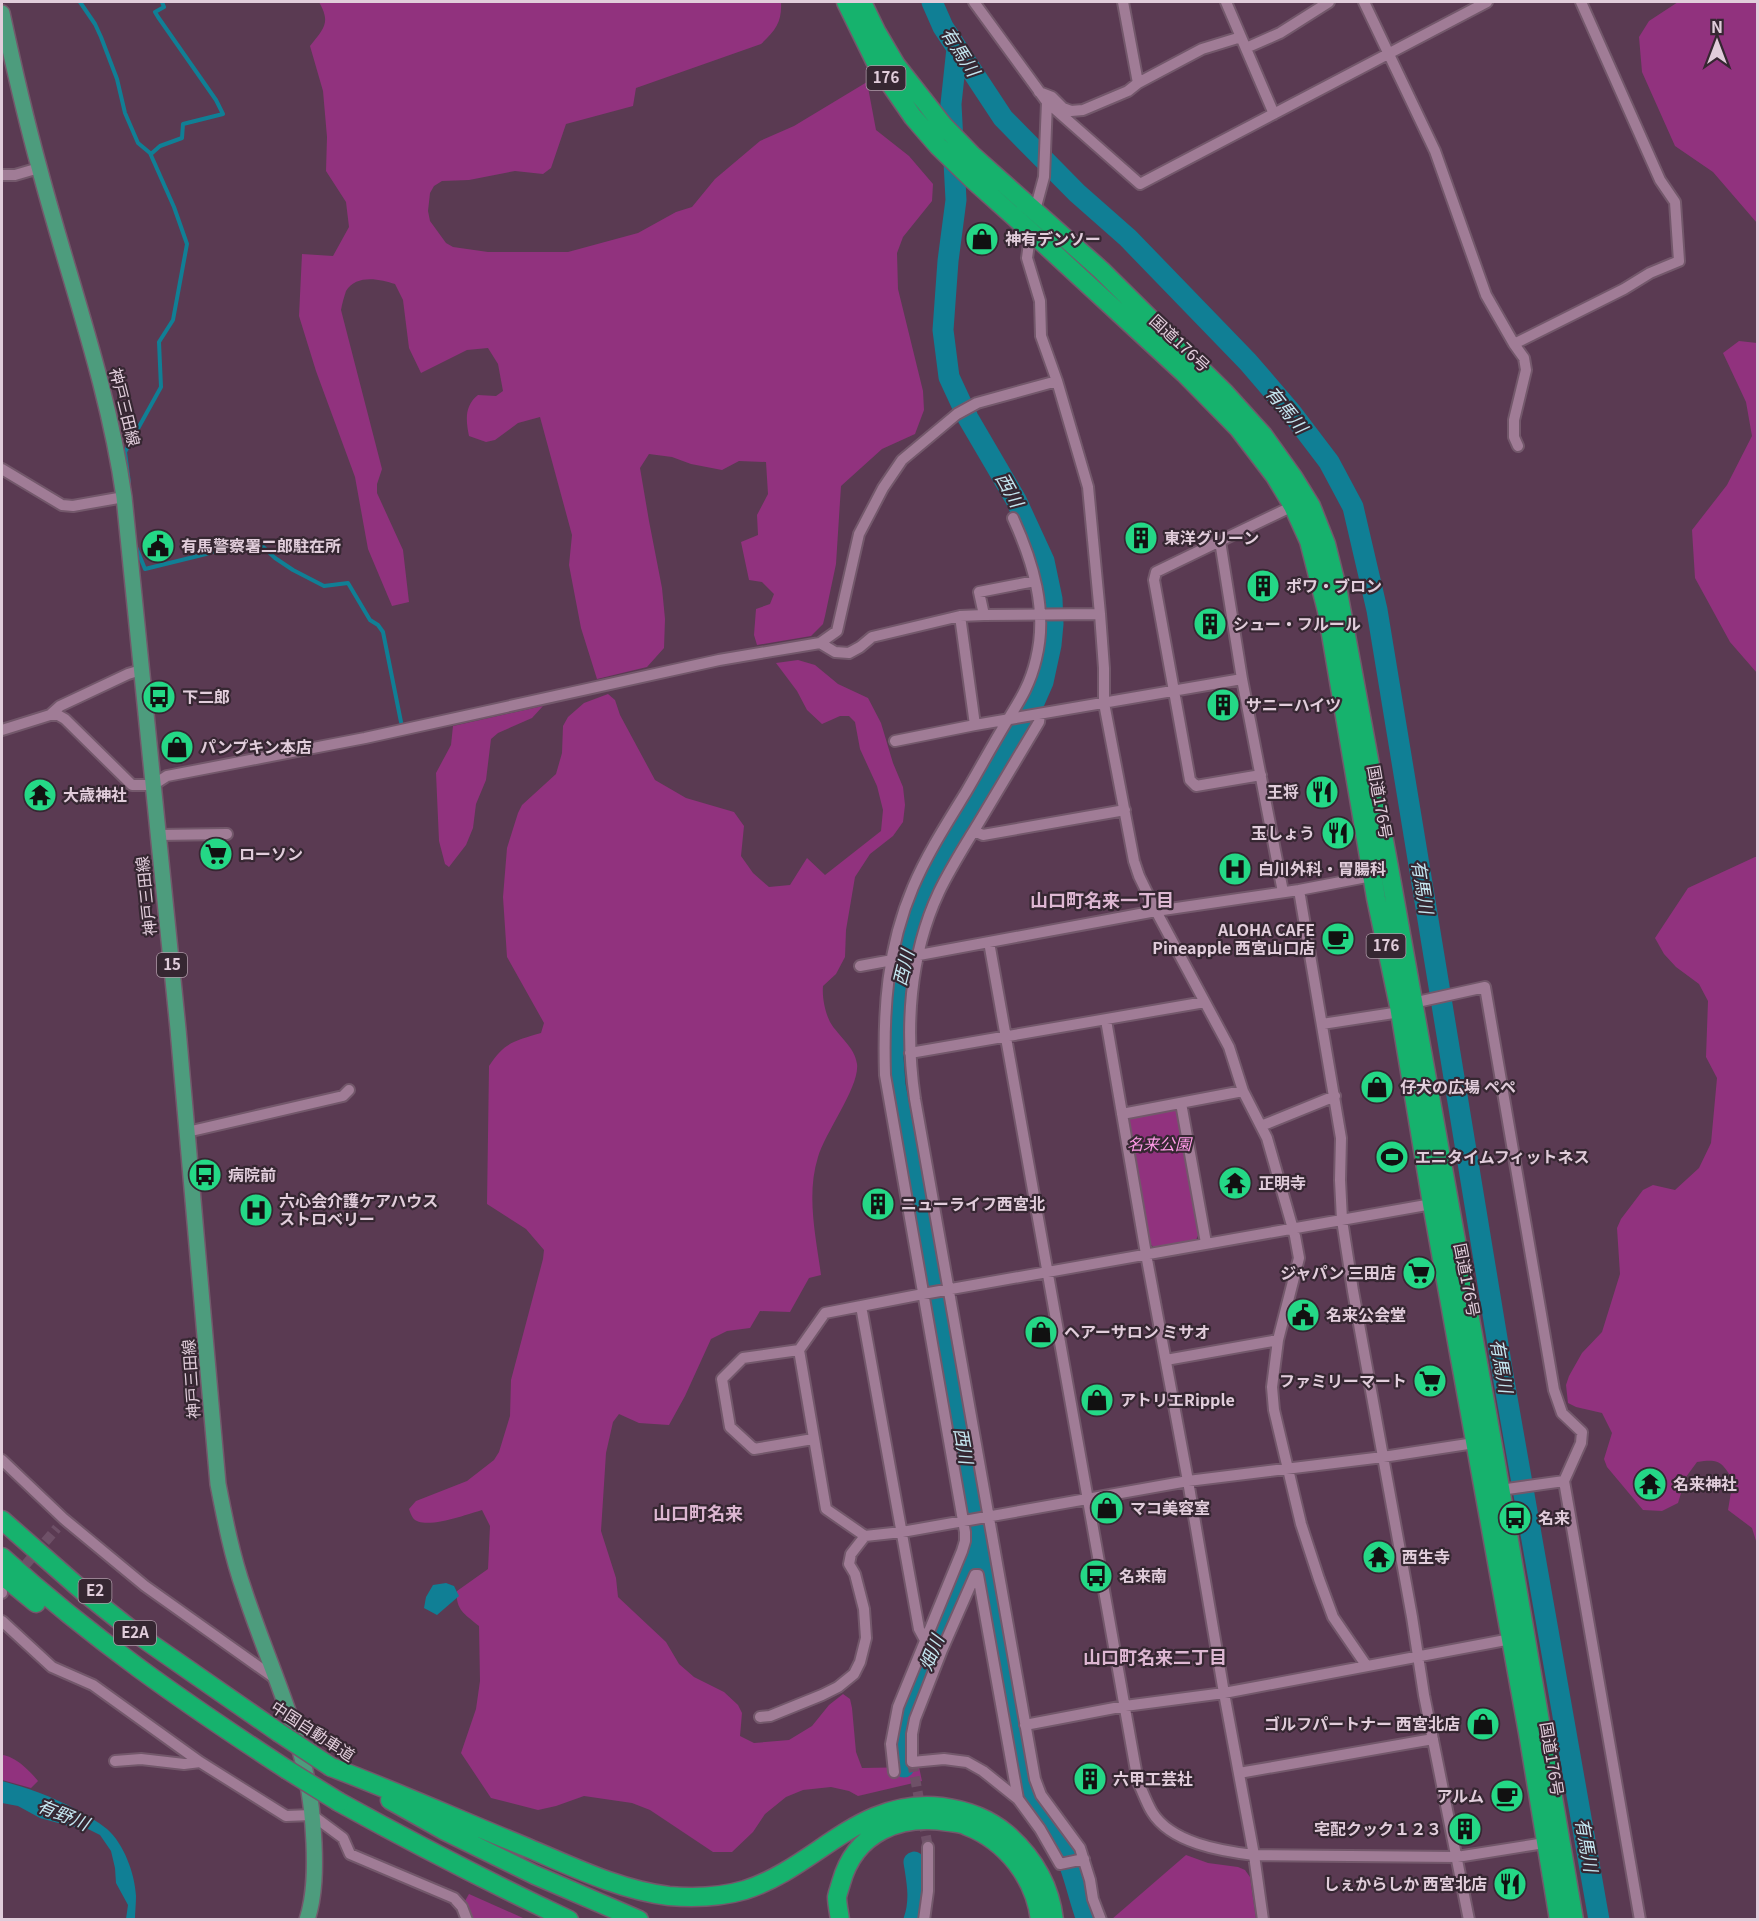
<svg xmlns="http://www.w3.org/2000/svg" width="1759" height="1921" viewBox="0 0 1759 1921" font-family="Georgia,'Noto Sans JP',serif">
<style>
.green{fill:#91327e}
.water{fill:#107f95}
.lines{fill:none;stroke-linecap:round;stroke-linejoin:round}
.stream{stroke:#107f95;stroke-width:4}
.river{stroke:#107f95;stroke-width:21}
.minor-tunnel{stroke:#6e5067;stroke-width:10;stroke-dasharray:10 5;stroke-linecap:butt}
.minor-casing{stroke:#73586b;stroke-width:14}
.major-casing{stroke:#73586b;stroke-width:18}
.highway-casing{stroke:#73586b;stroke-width:21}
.minor{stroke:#a07c96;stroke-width:10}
.major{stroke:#4d9c7d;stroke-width:15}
.highway{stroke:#16b26d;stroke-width:18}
.highway-bridge-casing{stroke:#73586b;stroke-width:21;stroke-linecap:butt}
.highway-bridge{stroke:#16b26d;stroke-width:18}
.labels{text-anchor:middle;stroke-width:4.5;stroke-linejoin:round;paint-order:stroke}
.shield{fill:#362732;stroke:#ae9ba8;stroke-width:1.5}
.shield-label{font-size:15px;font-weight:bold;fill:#e1cddb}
.poi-label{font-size:16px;font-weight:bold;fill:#e1cddb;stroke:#362732;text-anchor:start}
.street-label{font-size:16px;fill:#e1cddb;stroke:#362732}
.park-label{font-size:16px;font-style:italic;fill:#ff9be7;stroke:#362732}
.water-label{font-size:18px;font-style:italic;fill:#c4e6f0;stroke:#362732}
.neighbourhood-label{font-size:18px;font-weight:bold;fill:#ddb7d2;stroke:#362732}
</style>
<rect width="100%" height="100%" fill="#5a3a52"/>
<path class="green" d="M319 2H781C782 22 776 30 761 44L636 88 633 106 566 124 551 168 543 174 515 171 469 180 442 181 434 186 430 193 428 211 430 221 446 243 453 247 488 252H568L638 233 676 212 692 207 715 179 760 141 794 126 867 82 876 130 909 156 933 184 932 201 903 237 897 253 898 289 923 391 924 410 915 434 882 449 841 486 836 564 825 616 823 624 811 636 757 645 754 635 756 609 770 604 774 594 762 582 749 580 741 542 758 535 757 515 768 494 766 462 739 461 722 470 691 464 672 457 649 454 640 468 649 521 662 588 665 619 664 648 647 667 597 679 581 628 569 565 572 535 540 417 518 423 495 440 486 442 469 436C466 421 464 406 478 395L496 396 503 391 498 364 488 348 467 350 421 373 409 348 403 300 395 284C380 279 356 274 346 291 344 297 342 304 341 310L382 469 377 484V493L403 550 409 602 392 606 368 549 355 477 316 371 299 316 302 254 333 256 349 227 346 202 326 171 327 137 323 91 310 46C324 28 331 23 319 2Z
M1678 2H1757V223L1713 172 1675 146 1642 72 1639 37 1649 21Z
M1739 341 1757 343V673L1730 642 1695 578 1692 530 1727 485 1752 436 1746 402 1723 353Z
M798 660 815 665 838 684 868 698 881 723 893 763 903 787 905 805 903 822 893 836 870 854 855 877 846 930 845 957 836 974 823 986C822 997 825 1012 830 1022 838 1036 855 1047 857 1064 860 1086 825 1133 818 1157 806 1195 816 1237 821 1275L809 1278 790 1312 760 1311 750 1328 727 1331 711 1339 685 1396 669 1425 639 1423 619 1414 613 1422 606 1453 601 1531 616 1578 618 1597 666 1642 679 1664 694 1677 724 1692 738 1705 742 1713 740 1736 754 1743 789 1740 812 1726 829 1705 843 1694 850 1699 852 1708 856 1752 862 1768 919 1767 922 1781 858 1796 849 1791 831 1787 803 1790 786 1797 765 1814 753 1832 732 1852H713L650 1810 632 1803 584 1796 556 1806 538 1810 491 1798 461 1753 476 1709 480 1681 479 1626C466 1615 455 1610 457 1591L488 1569 490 1526 482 1510C468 1514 423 1531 413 1518 411 1515 410 1512 409 1509L416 1501 467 1481 494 1460 499 1452 510 1416 511 1380 543 1259 544 1250 526 1229 487 1204 489 1066C505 1042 514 1041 541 1033L544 1023 507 957 503 897 507 848 518 813 522 805 556 774 562 753 563 726 568 717 584 703 608 694 615 700 620 715 655 780 686 798 734 812 744 826 741 856 753 873 769 887 790 885 807 858 825 875 881 831 883 810 877 786 860 749 855 722 849 716H840L822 724 807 710 797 691 776 663Z
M543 706 532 718 498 733 491 739 486 780 476 804 473 828 466 845 449 867 445 864 439 841 436 773 451 745 453 726Z
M1755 857H1758L1757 1544 1752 1528 1728 1510 1733 1480C1721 1461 1719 1459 1697 1462L1686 1477 1678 1503 1662 1511 1643 1510 1607 1467 1604 1459 1612 1433 1602 1413 1576 1407 1568 1403 1566 1385 1569 1376 1582 1353 1602 1332 1620 1274 1617 1228 1621 1219 1643 1190 1653 1185 1675 1190 1699 1168 1711 1143 1717 1078 1706 1057 1708 1001 1699 984 1676 967 1664 954 1655 938 1688 888Z
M1174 1108 1180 1112 1200 1231 1196 1240 1155 1248 1150 1244 1128 1121 1133 1115Z
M2 1755C15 1756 30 1771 38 1781L31 1788 2 1780Z
M1186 1855 1208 1863 1238 1867 1245 1870 1250 1877 1256 1919H1112Z
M469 1894 523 1918 524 1919H473L465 1901Z"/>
<path class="water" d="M446 1583 454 1586 459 1596 437 1615 424 1608 426 1597 433 1585Z
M2 1781C28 1788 51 1796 75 1809 86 1815 97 1821 107 1829 124 1844 135 1874 136 1896 136 1904 135 1912 135 1919H126L128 1905 116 1883 115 1868 111 1851 100 1835 86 1828 69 1826 40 1818 18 1806 2 1803Z"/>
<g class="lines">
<path class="stream" d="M80 2 95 24 101 37 117 79 125 113 138 143 150 153 174 207 187 244 173 320 159 342 161 387 125 452 129 483
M151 154 160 146 182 138 183 124 223 114 216 100 158 17 155 12 164 7 162 2
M136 547 145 569 206 554 245 540 252 541 259 543 275 558 293 570 324 586 348 583 370 620 378 625 383 632 401 722"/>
<path class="river" d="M932 2 943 27 1003 118 1077 193 1128 238 1248 362 1291 412 1329 462 1353 507 1377 610 1504 1381 1599 1920
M957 48 951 104 956 200 948 261 943 330 949 377 968 418 1016 500 1044 561 1052 599 1053 624 1051 645 1043 682 1032 707 973 805 959 832 933 871 908 941 899 977 897 997 893 1058 895 1085 957 1422 977 1543 987 1583 1025 1790C1036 1811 1052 1828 1063 1849 1074 1871 1078 1896 1087 1920
M904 1767 903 1729 908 1713 944 1620 977 1543
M914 1920C921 1900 917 1881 914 1862"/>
<path class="minor-tunnel" d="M16 1576 57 1528
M912 1762 928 1847"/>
<defs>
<path id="minor" d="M974 2 1047 102 1140 184 1487 2
M1123 2 1138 83
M1226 2 1274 114
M1364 2 1435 151 1486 295 1514 344 1524 358 1526 370 1514 420V437L1518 446
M1246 48 1280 33 1329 2
M1039 92 1052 97 1063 108 1071 111 1083 110 1128 91 1138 83 1202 49 1241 37
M2 175H15L39 168
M1034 214 1044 177 1047 102
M1031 229 1027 258 1040 301 1041 336 1057 381 1088 487 1100 614 1104 668V703L1134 861 1139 876 1156 911 1229 1047 1243 1091 1267 1138 1295 1236 1299 1258 1278 1340 1272 1387 1274 1410 1301 1524 1319 1579 1333 1617 1366 1665
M1514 344 1624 289 1650 273 1679 261 1675 202 1660 180 1581 2
M2 469 62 505 73 506 124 497
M1220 541 1156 572 1154 580 1190 780 1196 786 1261 775
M984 615 979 592 1035 581
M960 616 975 725
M820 643 835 652 849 653 860 647 872 637 960 616 984 615 1100 614
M1040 714 1039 722C1019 756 998 790 978 824 964 847 950 869 939 892 909 956 905 1030 915 1099L1035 1779 1041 1795 1080 1848 1090 1880 1093 1899 1101 1920
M50 715H58L65 719 132 785H153L167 776 365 738 719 660 820 643 837 631 859 534 883 488 902 460 957 414 977 403 1057 381
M2 730 50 715 60 706 128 674 141 670
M895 741 975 725 1242 679
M974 831 983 835 1125 810
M158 835 227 834
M1299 890 1341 1138 1340 1180 1342 1220 1353 1291 1412 1617 1424 1695 1469 1920
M1283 892 1242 679 1220 541 1293 506
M989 942 1138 1782C1143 1792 1146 1802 1152 1812 1171 1843 1221 1851 1254 1855L1457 1857 1551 1842
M860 966 1156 911 1299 890 1377 875
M1408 1004 1485 987 1554 1390 1562 1413 1582 1432 1581 1443 1564 1481 1640 1920
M1106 1020 1146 1254 1188 1481 1224 1693 1254 1855 1263 1920
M1322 1024 1400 1012
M910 1053 1205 1002
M1181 1103 1206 1243
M1122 1114 1243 1091
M1261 1126 1335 1096
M187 1132 343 1096 349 1090
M1432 1204 923 1294 825 1313 799 1350 826 1509 865 1536 902 1532 1188 1481 1383 1457 1481 1442
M861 1306 919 1629 926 1642 942 1650
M799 1350 743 1358 722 1379 730 1427 754 1449 813 1439
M1166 1360 1278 1340
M2 1460 64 1519 145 1586 276 1679
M1500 1490 1564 1481
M975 1575 942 1650 915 1719 912 1734V1762L944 1759 967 1762 983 1771 1018 1799 1040 1829 1060 1864 1084 1859
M975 1575H978L1018 1799
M2 1593V1592
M2 1621 52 1667 93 1685 200 1762 286 1816 312 1815 343 1838 350 1854 454 1898 462 1907 467 1920
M760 1717 770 1716 822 1695 838 1687 854 1674 860 1662 866 1638 864 1609 855 1574 849 1564 851 1554 865 1536
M1025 1725 1125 1706 1224 1693 1511 1639
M115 1761 141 1759 184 1764 200 1762
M894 1772 891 1744 898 1707 962 1551 965 1541V1532L885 1075C883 1010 887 948 913 887 927 854 947 823 966 792 980 768 993 744 1007 721 1020 700 1030 685 1036 659 1048 611 1033 562 1013 518
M1239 1773 1433 1739
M924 1920 928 1891V1847"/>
<path id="major" d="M2 13C13 64 25 116 39 167 68 277 108 384 124 497L178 1029 218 1484C225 1520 232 1556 244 1590 264 1652 293 1712 306 1775 311 1798 313 1820 314 1843 315 1868 315 1895 307 1920"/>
<path id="highway" d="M846 2 877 65 913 117 938 146 972 179 1030 231 1184 373 1239 429 1275 476 1293 506 1309 541 1327 611 1376 898 1399 1006 1432 1204 1528 1733 1559 1920
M862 2 876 31 896 65 943 125 972 155 1101 270 1225 393 1263 435 1293 477 1311 506 1326 544 1338 592 1390 873 1492 1441 1574 1920
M2 1520 85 1593 134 1632 278 1732
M2 1557C91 1638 185 1703 286 1769
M2 1575 36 1603
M331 1767C397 1792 462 1821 528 1848 573 1867 620 1890 669 1896 694 1898 721 1897 745 1890 817 1867 859 1797 942 1807 965 1810 989 1819 1007 1834 1033 1857 1050 1885 1054 1920
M390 1800 445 1831 535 1875 639 1920
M339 1802C415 1844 491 1883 569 1920
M840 1920C839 1912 837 1904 837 1897 838 1892 840 1887 841 1883 855 1832 900 1814 949 1822 955 1823 962 1823 967 1826 1006 1841 1035 1878 1040 1920"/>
</defs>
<use href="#minor" class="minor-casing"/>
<use href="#major" class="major-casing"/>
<use href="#highway" class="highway-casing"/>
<use href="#minor" class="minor"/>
<use href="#major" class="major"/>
<use href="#highway" class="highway"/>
<defs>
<path id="highway-bridge" d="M278 1732 331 1767
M286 1769 339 1802"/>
</defs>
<use href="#highway-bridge" class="highway-bridge-casing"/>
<use href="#highway-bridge" class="highway-bridge"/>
</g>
<defs>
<symbol id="shop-disc" viewBox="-11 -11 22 22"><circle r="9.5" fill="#24d886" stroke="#362732"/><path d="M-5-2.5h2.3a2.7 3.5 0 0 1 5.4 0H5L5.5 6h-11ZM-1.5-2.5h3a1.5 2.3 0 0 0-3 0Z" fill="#111"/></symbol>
<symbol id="building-disc" viewBox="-11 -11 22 22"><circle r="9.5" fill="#24d886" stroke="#362732"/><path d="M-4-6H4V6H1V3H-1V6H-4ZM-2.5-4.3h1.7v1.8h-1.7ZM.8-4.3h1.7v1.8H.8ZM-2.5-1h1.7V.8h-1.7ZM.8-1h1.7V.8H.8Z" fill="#111"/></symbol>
<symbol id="civic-disc" viewBox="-11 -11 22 22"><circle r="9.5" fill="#24d886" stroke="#362732"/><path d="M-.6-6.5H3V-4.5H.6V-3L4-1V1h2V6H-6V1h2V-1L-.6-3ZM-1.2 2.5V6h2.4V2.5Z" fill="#111"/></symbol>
<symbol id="bus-disc" viewBox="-11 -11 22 22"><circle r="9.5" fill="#24d886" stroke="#362732"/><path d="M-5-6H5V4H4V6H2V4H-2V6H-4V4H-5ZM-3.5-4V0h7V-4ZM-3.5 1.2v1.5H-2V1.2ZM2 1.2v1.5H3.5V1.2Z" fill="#111"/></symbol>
<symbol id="restaurant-disc" viewBox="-11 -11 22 22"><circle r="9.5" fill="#24d886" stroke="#362732"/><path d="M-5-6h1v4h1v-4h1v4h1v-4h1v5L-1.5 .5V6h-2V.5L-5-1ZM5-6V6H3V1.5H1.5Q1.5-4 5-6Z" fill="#111"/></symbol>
<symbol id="temple-disc" viewBox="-11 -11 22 22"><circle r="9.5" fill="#24d886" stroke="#362732"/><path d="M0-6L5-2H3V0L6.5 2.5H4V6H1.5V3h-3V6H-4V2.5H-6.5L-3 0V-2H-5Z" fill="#111"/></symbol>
<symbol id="supermarket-disc" viewBox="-11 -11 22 22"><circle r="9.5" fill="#24d886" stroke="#362732"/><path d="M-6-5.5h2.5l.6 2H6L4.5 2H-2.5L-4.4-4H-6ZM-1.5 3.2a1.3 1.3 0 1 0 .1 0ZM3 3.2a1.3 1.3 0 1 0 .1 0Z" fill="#111"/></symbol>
<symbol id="hospital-disc" viewBox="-11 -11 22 22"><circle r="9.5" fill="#24d886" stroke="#362732"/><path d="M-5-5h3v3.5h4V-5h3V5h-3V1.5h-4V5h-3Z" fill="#111"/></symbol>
<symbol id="cafe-disc" viewBox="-11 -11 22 22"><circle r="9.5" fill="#24d886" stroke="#362732"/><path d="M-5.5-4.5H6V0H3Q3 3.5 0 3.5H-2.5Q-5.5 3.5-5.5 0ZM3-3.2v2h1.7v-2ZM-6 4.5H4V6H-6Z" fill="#111"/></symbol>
<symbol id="stadium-disc" viewBox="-11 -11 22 22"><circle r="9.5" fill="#24d886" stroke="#362732"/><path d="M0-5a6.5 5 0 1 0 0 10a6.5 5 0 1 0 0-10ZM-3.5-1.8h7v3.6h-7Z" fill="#111"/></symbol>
</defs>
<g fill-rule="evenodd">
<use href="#shop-disc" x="963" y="220" width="38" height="38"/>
<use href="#building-disc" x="1122" y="519" width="38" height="38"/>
<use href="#civic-disc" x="139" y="527" width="38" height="38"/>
<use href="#building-disc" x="1244" y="567" width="38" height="38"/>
<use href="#building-disc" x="1191" y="605" width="38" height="38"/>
<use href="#bus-disc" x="140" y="678" width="38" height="38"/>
<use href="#building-disc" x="1204" y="686" width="38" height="38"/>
<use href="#shop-disc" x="158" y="728" width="38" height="38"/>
<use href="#restaurant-disc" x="1303" y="773" width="38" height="38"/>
<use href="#temple-disc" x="21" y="776" width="38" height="38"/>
<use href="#restaurant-disc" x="1319" y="814" width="38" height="38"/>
<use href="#supermarket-disc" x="197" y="835" width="38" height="38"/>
<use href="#hospital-disc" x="1216" y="850" width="38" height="38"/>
<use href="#cafe-disc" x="1319" y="920" width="38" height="38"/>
<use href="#shop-disc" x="1358" y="1068" width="38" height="38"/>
<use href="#stadium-disc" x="1373" y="1138" width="38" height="38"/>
<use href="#bus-disc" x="186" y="1156" width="38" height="38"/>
<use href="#temple-disc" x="1216" y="1164" width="38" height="38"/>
<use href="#building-disc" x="859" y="1185" width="38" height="38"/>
<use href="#hospital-disc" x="237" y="1191" width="38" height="38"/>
<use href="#supermarket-disc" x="1400" y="1254" width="38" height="38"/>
<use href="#civic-disc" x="1284" y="1296" width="38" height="38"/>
<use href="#shop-disc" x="1022" y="1313" width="38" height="38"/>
<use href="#supermarket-disc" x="1411" y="1362" width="38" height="38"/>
<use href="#shop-disc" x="1078" y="1381" width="38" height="38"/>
<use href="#temple-disc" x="1631" y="1465" width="38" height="38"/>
<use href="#shop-disc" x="1088" y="1489" width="38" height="38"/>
<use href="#bus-disc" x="1496" y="1499" width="38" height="38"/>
<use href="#temple-disc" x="1360" y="1538" width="38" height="38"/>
<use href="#bus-disc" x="1077" y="1557" width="38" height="38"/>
<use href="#shop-disc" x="1464" y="1705" width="38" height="38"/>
<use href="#building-disc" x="1071" y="1760" width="38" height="38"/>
<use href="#cafe-disc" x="1488" y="1777" width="38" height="38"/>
<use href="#building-disc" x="1446" y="1810" width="38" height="38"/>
<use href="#restaurant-disc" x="1491" y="1865" width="38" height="38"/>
</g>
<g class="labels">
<g class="shield">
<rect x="866.5" y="66" width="39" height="24" rx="4.5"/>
<rect x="1366.5" y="934" width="39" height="24" rx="4.5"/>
<rect x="157" y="953" width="30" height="24" rx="4.5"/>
<rect x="78.5" y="1579" width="33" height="24" rx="4.5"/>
<rect x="114" y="1621" width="42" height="24" rx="4.5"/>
</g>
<g class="shield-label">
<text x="886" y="83">176</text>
<text x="1386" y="951">176</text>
<text x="172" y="970">15</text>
<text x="95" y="1596">E2</text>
<text x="135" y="1638">E2A</text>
</g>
<g class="poi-label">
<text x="1005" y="245">神有デンソー</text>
<text x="1164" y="544">東洋グリーン</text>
<text x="181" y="552">有馬警察署二郎駐在所</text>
<text x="1286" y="592">ポワ・ブロン</text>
<text x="1233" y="630">シュー・フルール</text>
<text x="182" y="703">下二郎</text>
<text x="1246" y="711">サニーハイツ</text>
<text x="200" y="753">パンプキン本店</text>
<text x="1299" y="798" text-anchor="end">王将</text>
<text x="63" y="801">大歳神社</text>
<text x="1315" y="839" text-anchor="end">玉しょう</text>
<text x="239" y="860">ローソン</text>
<text x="1258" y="875">白川外科・胃腸科</text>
<text x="1315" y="936" text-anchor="end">ALOHA CAFE<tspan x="1315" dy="18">Pineapple 西宮山口店</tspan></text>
<text x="1400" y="1093">仔犬の広場 ペペ</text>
<text x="1415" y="1163">エニタイムフィットネス</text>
<text x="228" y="1181">病院前</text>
<text x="1258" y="1189">正明寺</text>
<text x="279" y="1207">六心会介護ケアハウス<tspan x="279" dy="18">ストロベリー</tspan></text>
<text x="901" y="1210">ニューライフ西宮北</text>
<text x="1396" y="1279" text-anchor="end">ジャパン 三田店</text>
<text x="1326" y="1321">名来公会堂</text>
<text x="1064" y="1338">ヘアーサロン ミサオ</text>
<text x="1407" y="1387" text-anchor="end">ファミリーマート</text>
<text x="1120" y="1406">アトリエRipple</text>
<text x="1673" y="1490">名来神社</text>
<text x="1130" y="1514">マコ美容室</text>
<text x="1538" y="1524">名来</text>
<text x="1402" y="1563">西生寺</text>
<text x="1119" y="1582">名来南</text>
<text x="1460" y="1730" text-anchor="end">ゴルフパートナー 西宮北店</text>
<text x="1113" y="1785">六甲工芸社</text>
<text x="1484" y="1802" text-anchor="end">アルム</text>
<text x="1442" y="1835" text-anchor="end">宅配クック１２３</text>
<text x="1487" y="1890" text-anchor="end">しぇからしか 西宮北店</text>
</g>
<g class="street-label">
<text transform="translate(1180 343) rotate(43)" y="6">国道176号</text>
<text transform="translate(125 407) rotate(76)" y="6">神戸三田線</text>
<text transform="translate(1380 802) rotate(80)" y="6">国道176号</text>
<text transform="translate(146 896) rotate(-96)" y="6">神戸三田線</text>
<text transform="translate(1467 1280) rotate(79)" y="6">国道176号</text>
<text transform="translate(191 1379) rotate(-94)" y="6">神戸三田線</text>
<text transform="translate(313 1731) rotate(33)" y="6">中国自動車道</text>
<text transform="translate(1552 1759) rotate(81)" y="6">国道176号</text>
</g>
<g class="park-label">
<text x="1159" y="1150">名来公園</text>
</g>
<g class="water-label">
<text transform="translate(960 52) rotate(57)" y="6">有馬川</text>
<text transform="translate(1286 410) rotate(51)" y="6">有馬川</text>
<text transform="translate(1009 490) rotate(61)" y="6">西川</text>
<text transform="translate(1422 887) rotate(81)" y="6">有馬川</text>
<text transform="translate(904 968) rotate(-76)" y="6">西川</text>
<text transform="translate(1501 1366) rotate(80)" y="6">有馬川</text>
<text transform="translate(963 1446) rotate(80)" y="6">西川</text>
<text transform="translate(932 1653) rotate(-68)" y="6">畑川</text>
<text transform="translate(63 1815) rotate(22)" y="6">有野川</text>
<text transform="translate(1586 1845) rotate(80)" y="6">有馬川</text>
</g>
<g class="neighbourhood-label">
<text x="1102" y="907">山口町名来一丁目</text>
<text x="698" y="1520">山口町名来</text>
<text x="1155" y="1664">山口町名来二丁目</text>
</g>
</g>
<rect width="1759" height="1921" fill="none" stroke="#e1cddb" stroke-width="6"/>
<g transform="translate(1717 42)" stroke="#362732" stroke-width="4.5" paint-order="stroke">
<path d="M0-4.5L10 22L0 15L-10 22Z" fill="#e1cddb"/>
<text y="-9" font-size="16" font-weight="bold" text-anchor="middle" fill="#e1cddb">N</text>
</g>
</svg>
